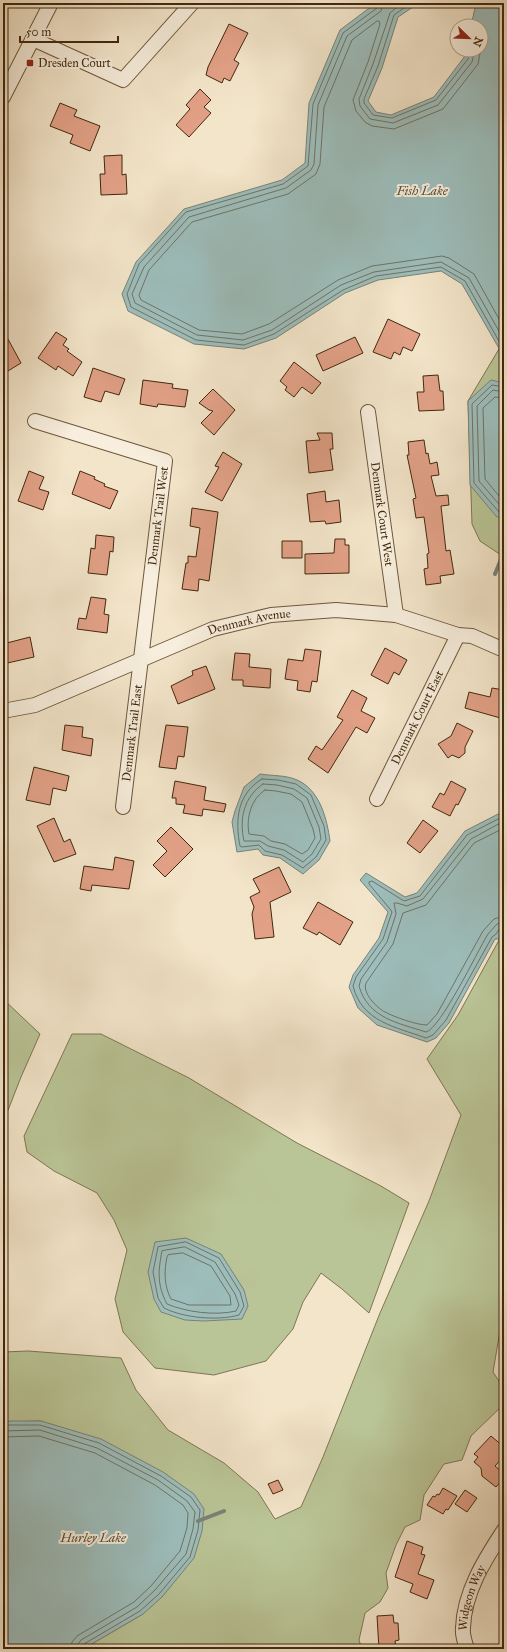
<svg xmlns="http://www.w3.org/2000/svg" width="507" height="1652" viewBox="0 0 507 1652" font-family="'IM FELL Great Primer',serif">
<style>
.green{fill:#bac597;stroke:#7e7652}
.water{fill:#9dbebc;stroke:#798276}
.lines{fill:none;stroke-linecap:round;stroke-linejoin:round}
.shore{stroke:#707364;stroke-width:1}
.stream{stroke:#798276;stroke-width:4}
.building{fill:#e2a187;stroke:#42280c}
.minor-casing{stroke:#6e573c;stroke-width:16}
.minor{stroke:#f7eedd;stroke-width:14}
.poi-dot{fill:#8f2418;stroke:#f7eedd;stroke-width:1.5}
.labels{text-anchor:middle;stroke-width:4;stroke-linejoin:round;paint-order:stroke}
.poi-label{font-size:12px;fill:#42280c;stroke:#f7eedd;text-anchor:start}
.street-label{font-size:12px;fill:#42280c;stroke:#f7eedd}
.water-label{font-size:13px;font-style:italic;fill:#594e38;stroke:#f7eedd}
</style>
<rect width="100%" height="100%" fill="#f3e5ca"/>
<filter id="stains"><feTurbulence type="fractalNoise" baseFrequency=".005" numOctaves="4"/><feColorMatrix values="0 0 0 0 .2 0 0 0 0 .09 0 0 0 0 .02 0 0 0 .5 -.17"/></filter>
<radialGradient id="worn" r=".72"><stop offset=".6" stop-color="#630" stop-opacity="0"/><stop offset="1" stop-color="#630" stop-opacity=".3"/></radialGradient>
<path class="green" d="M499 349 504 353V557L480 541 472 524 468 401Z
M504 931V1325H501L493 1372 504 1389V1404L471 1436 462 1460 444 1464 424 1495 420 1520 405 1527 396 1545 386 1573 388 1588 380 1602 365 1613 359 1640 362 1649H83L143 1614 41 1421 3 1422V1352L28 1351 121 1358 136 1390 168 1430 224 1463 258 1492 275 1519 301 1507 323 1457 380 1313 429 1201 461 1115 427 1059 458 1015Z
M3 999 40 1034 21 1077 3 1123Z
M72 1034H101L189 1078 297 1143 381 1186 409 1203 369 1313 342 1289 321 1273 303 1302 293 1329 266 1361 214 1375 155 1368 123 1332 115 1299 127 1250 114 1220 97 1193 54 1171 27 1152 24 1136Z"/>
<path class="water" d="M376 3H419L398 17 382 68 368 101 376 112 391 115 434 97 465 56 467 50H481V26H471L475 8 471 3H504V357L462 284 441 271 378 280 345 293 276 338 244 349 194 344 128 311 122 294 136 262 184 209 282 180 305 163 309 103 340 30Z
M491 380 504 383V521L496 516 470 485 468 401Z
M260 774C273 776 286 775 297 780 320 790 327 819 330 841L319 860 303 874 280 858 263 855 258 849 237 852 232 822 235 811 244 787Z
M504 811V927L499 939H495L449 1023 436 1038 427 1042 377 1025 358 1008 349 987 353 975 379 938 388 912 360 880 366 873 405 897 417 893 465 831Z
M186 1238 221 1254 244 1290 248 1306 242 1319 204 1321 185 1320 161 1312 154 1299 148 1272 155 1242Z
M11 1421H41L101 1439 163 1472 194 1494 204 1509 202 1531 194 1558 162 1597 143 1614 83 1649H3V1422Z"/>
<g class="lines">
<path class="shore" d="M378 3 377 8 343 33 313 104 308 166 283 184 186 212 139 264 127 294 131 307 196 340 244 345 274 334 343 290 376 276 441 267 465 281 504 350
M383 3 381 11 347 36 318 105 314 164 311 170 286 188 189 217 144 267 132 294 135 303 197 335 243 340 272 330 341 285 374 272 441 262 469 278 504 340
M402 3 390 13 373 64 359 99 360 106 370 119 393 123 438 105 472 62 475 50
M411 3 394 15 378 66 364 99V103L373 115 392 118 436 100 468 59 470 50
M481 48 478 64 443 109 394 129 372 126 365 122 356 111 353 100 368 62 380 24 379 21H377L352 40 324 107 320 164 316 174 288 194 192 222 149 270 139 295 141 300 199 330 242 334 269 324 338 280 372 266 442 256 449 258 474 274 504 328
M504 387 492 385 472 404 474 483 499 512 504 516
M504 392 493 390 477 406 479 481 504 510
M504 398 495 397 483 408 485 479 504 502
M262 779 278 780 296 784 311 795 324 826 326 840 316 857 303 868 282 855 265 851 259 845 242 847 240 846C235 820 237 794 262 779Z
M263 784 277 785 294 789 307 798 319 827 321 839 312 854 303 862 284 850 268 846 260 841H244C239 818 244 797 263 784Z
M265 790 276 791 291 794 302 802 313 829 315 838 308 850 302 854 285 844 271 841 264 836 249 834C246 818 251 799 265 790Z
M504 816 467 835 420 896 404 901 372 881 369 882V884L390 909 392 912 383 939 356 977 353 986C362 1022 396 1027 426 1038L433 1035 446 1020 492 937 496 934 500 928 504 927
M504 821 471 839 423 899 407 906 397 903H394L396 914 387 942 361 979 359 986C368 1018 398 1023 426 1032 441 1028 477 952 488 934L497 924 504 922
M504 828 474 843 426 905 403 913 393 944 366 983C362 993 377 1008 385 1012 394 1017 417 1025 427 1025L437 1014 483 931 494 919 504 916
M186 1242 219 1258 240 1292 244 1306 239 1315C217 1321 184 1318 164 1308L158 1298 153 1272 158 1247Z
M185 1247 215 1262 235 1294 239 1305 236 1311C215 1316 186 1312 167 1304 157 1285 158 1271 162 1251Z
M183 1253 211 1266 230 1296 231 1305H189L171 1299C164 1286 164 1271 167 1257L168 1255Z
M3 1425H40L99 1443 161 1476 191 1497 200 1510 198 1530 190 1557 159 1594 140 1611 84 1644 82 1649
M3 1431 40 1430 97 1448 158 1480 187 1501 195 1512 193 1529 186 1554 155 1590 137 1607 81 1640 78 1644 77 1649
M3 1437 39 1436 95 1453 155 1485 183 1505 188 1513 187 1528 180 1551 151 1586 134 1602 77 1636 72 1642 71 1649"/>
<path class="stream" d="M495 574 504 552
M198 1521 224 1511"/>
</g>
<path class="building" d="M229 24 248 33 234 60 239 63 230 81 224 78 222 83 206 75 208 67Z
M200 89 211 100 204 107 211 113 189 137 176 125 190 109 186 105Z
M60 103 77 110 74 116 100 126 90 151 70 143 73 135 50 126Z
M122 155V175L126 174 127 194 101 195 100 174H105L104 156Z
M388 319 420 334 412 351 403 347 400 355 394 352 391 359 373 352Z
M3 330 21 363 3 374Z
M56 332 67 339 63 345 69 349 67 351 82 362 73 376 58 366 56 370 38 358Z
M355 337 363 353 323 371 316 355Z
M294 362 321 383 312 394 302 387 294 397 285 390 287 387 280 381Z
M93 368 125 379 119 395 105 391 101 402 84 397Z
M438 375 440 391H443L444 410 419 411 417 392H424L423 376Z
M143 380 173 384 172 388 188 390 185 407 158 404 157 407 140 404Z
M213 389 235 410 214 435 201 423 213 411 209 410 199 403Z
M317 433H332L333 449H330L333 470 309 473 306 441 320 440Z
M424 440 426 454 428 453 430 464 437 462 439 475 431 476 436 496 448 495 449 505 441 506 446 551 450 550 454 574 440 576 441 583 426 585 424 569 428 568 427 554 429 553 424 517 416 518 413 499 416 498 407 455H409L408 442Z
M223 452 242 464 222 501 205 492 219 467 215 466Z
M29 471 44 477 39 489 49 492 43 510 18 501Z
M80 471 95 477 94 479 105 484 104 486 118 491 110 509 72 494Z
M325 491 326 502 339 500 341 522 326 524 325 521 310 522 307 494Z
M192 508 218 512 209 581 199 579 198 591 182 589 186 563H188V556L196 557 200 528 190 526Z
M96 535 114 537 113 552 110 551 107 575 88 573 91 548 95 549Z
M335 539H345V545H349V573L305 574V554L334 553Z
M282 541H302V558H282Z
M91 597 106 599 104 614 109 615 107 633 77 629 79 618 86 619Z
M30 637 34 657 3 664V644Z
M385 648 407 660 399 675 394 672 388 684 371 675Z
M305 649 321 651 317 682 312 681 310 692 297 690 298 681 285 679 288 659 303 661Z
M235 653 250 654 249 667 271 669 270 688 243 686V680H232Z
M206 666 215 689 178 704 171 686 193 675 192 671Z
M492 688 504 690V719L465 708 469 692 490 697Z
M352 690 367 698 361 711 375 718 367 733 356 727 328 773 308 759 316 746 322 750 343 720 337 717Z
M457 723 473 731 465 747V753L459 758 452 755 448 758 438 744 451 736Z
M65 725 83 727 82 737 93 739 91 756 62 750Z
M166 725 188 727 184 757 178 756 176 769 159 767Z
M34 767 69 776 66 791 53 788 50 805 26 800Z
M175 781 206 787 204 800 226 804 224 812 203 809 202 816 183 813 185 805 176 804V798H172Z
M451 781 466 789 458 805 456 804 450 816 432 807 440 793 444 795Z
M54 818 64 842 70 839 76 854 54 862 37 826Z
M423 820 438 831 420 853 407 843Z
M171 827 193 849 165 877 153 865 167 851 157 841Z
M115 857 134 861 129 889 92 885 91 891 80 889 84 866 113 870Z
M279 867 291 892 270 902 274 937 255 939 252 914 254 907 250 897 260 892 253 879Z
M318 902 353 922 340 945 319 932 317 935 303 928Z
M491 1436 504 1447V1456L495 1466 504 1474V1478L496 1487 482 1476 481 1468 474 1462 478 1457 474 1454Z
M278 1480 283 1490 273 1494 268 1484Z
M443 1488 457 1496 448 1510 446 1509 443 1514 427 1505 433 1496 435 1497 437 1494 439 1495Z
M465 1490 477 1498 467 1512 455 1504Z
M407 1541 423 1547 421 1554 425 1555 418 1574 434 1580 427 1599 410 1592 413 1584 395 1577Z
M393 1615 394 1623H398L399 1640 395 1641 396 1649H379L377 1616Z"/>
<g class="lines">
<defs>
<g id="minor">
<path d="M33 39 123 80 192 3"/>
<path d="M3 97 51 3"/>
<path id="s1" d="M368 412 396 615"/>
<path d="M35 421 165 461 123 807"/>
<path id="s2" d="M3 711 35 705 213 629 271 615 336 610 396 615 458 635 472 636 504 650"/>
<path id="s3" d="M377 799 458 635"/>
<path id="s4" d="M467 1649C465 1642 462 1635 463 1628 464 1592 485 1559 504 1530"/>
</g>
</defs>
<use href="#minor" class="minor-casing"/>
<use href="#minor" class="minor"/>
</g>
<rect class="poi-dot" x="26" y="59" width="8" height="8" rx="2"/>
<g class="labels">
<g class="poi-label">
<text x="38" y="67">Dresden Court</text>
</g>
<g class="street-label">
<text dy="4" stroke="none"><textPath href="#s1" startOffset="103">Denmark Court West</textPath></text>
<text transform="translate(158 516) rotate(-83)" y="4">Denmark Trail West</text>
<text dy="4" stroke="none"><textPath href="#s2" startOffset="263">Denmark Avenue</textPath></text>
<text dy="4" stroke="none"><textPath href="#s3" startOffset="91">Denmark Court East</textPath></text>
<text transform="translate(132 733) rotate(-83)" y="4">Denmark Trail East</text>
<text dy="4" stroke="none"><textPath href="#s4" startOffset="53">Widgeon Way</textPath></text>
</g>
<g class="water-label">
<text x="422" y="195">Fish Lake</text>
<text x="93" y="1542">Hurley Lake</text>
</g>
</g>
<rect width="507" height="1652" fill="none" stroke="#f3e5ca" stroke-width="16"/>
<rect x="4" y="4" width="499" height="1644" fill="none" stroke="#42280c" stroke-width="2"/>
<rect x="8" y="8" width="491" height="1636" fill="none" stroke="#42280c"/>
<g transform="translate(469 38) rotate(113)"><circle r="19" fill="#f7eedd" stroke="#af9f89"/>
<path d="M0-3L7 15L0 10L-7 15Z" fill="#8f2418"/>
<text y="-6" font-size="11" font-weight="bold" text-anchor="middle" fill="#42280c">N</text>
</g>
<path d="M20 36v6h98v-6" fill="none" stroke="#42280c" stroke-width="2"/>
<text x="26" y="36" font-size="12" fill="#42280c" stroke="#f7eedd" stroke-width="3" paint-order="stroke">50 m</text>
<rect width="100%" height="100%" filter="url(#stains)"/>
<rect width="100%" height="100%" fill="url(#worn)"/>
</svg>
